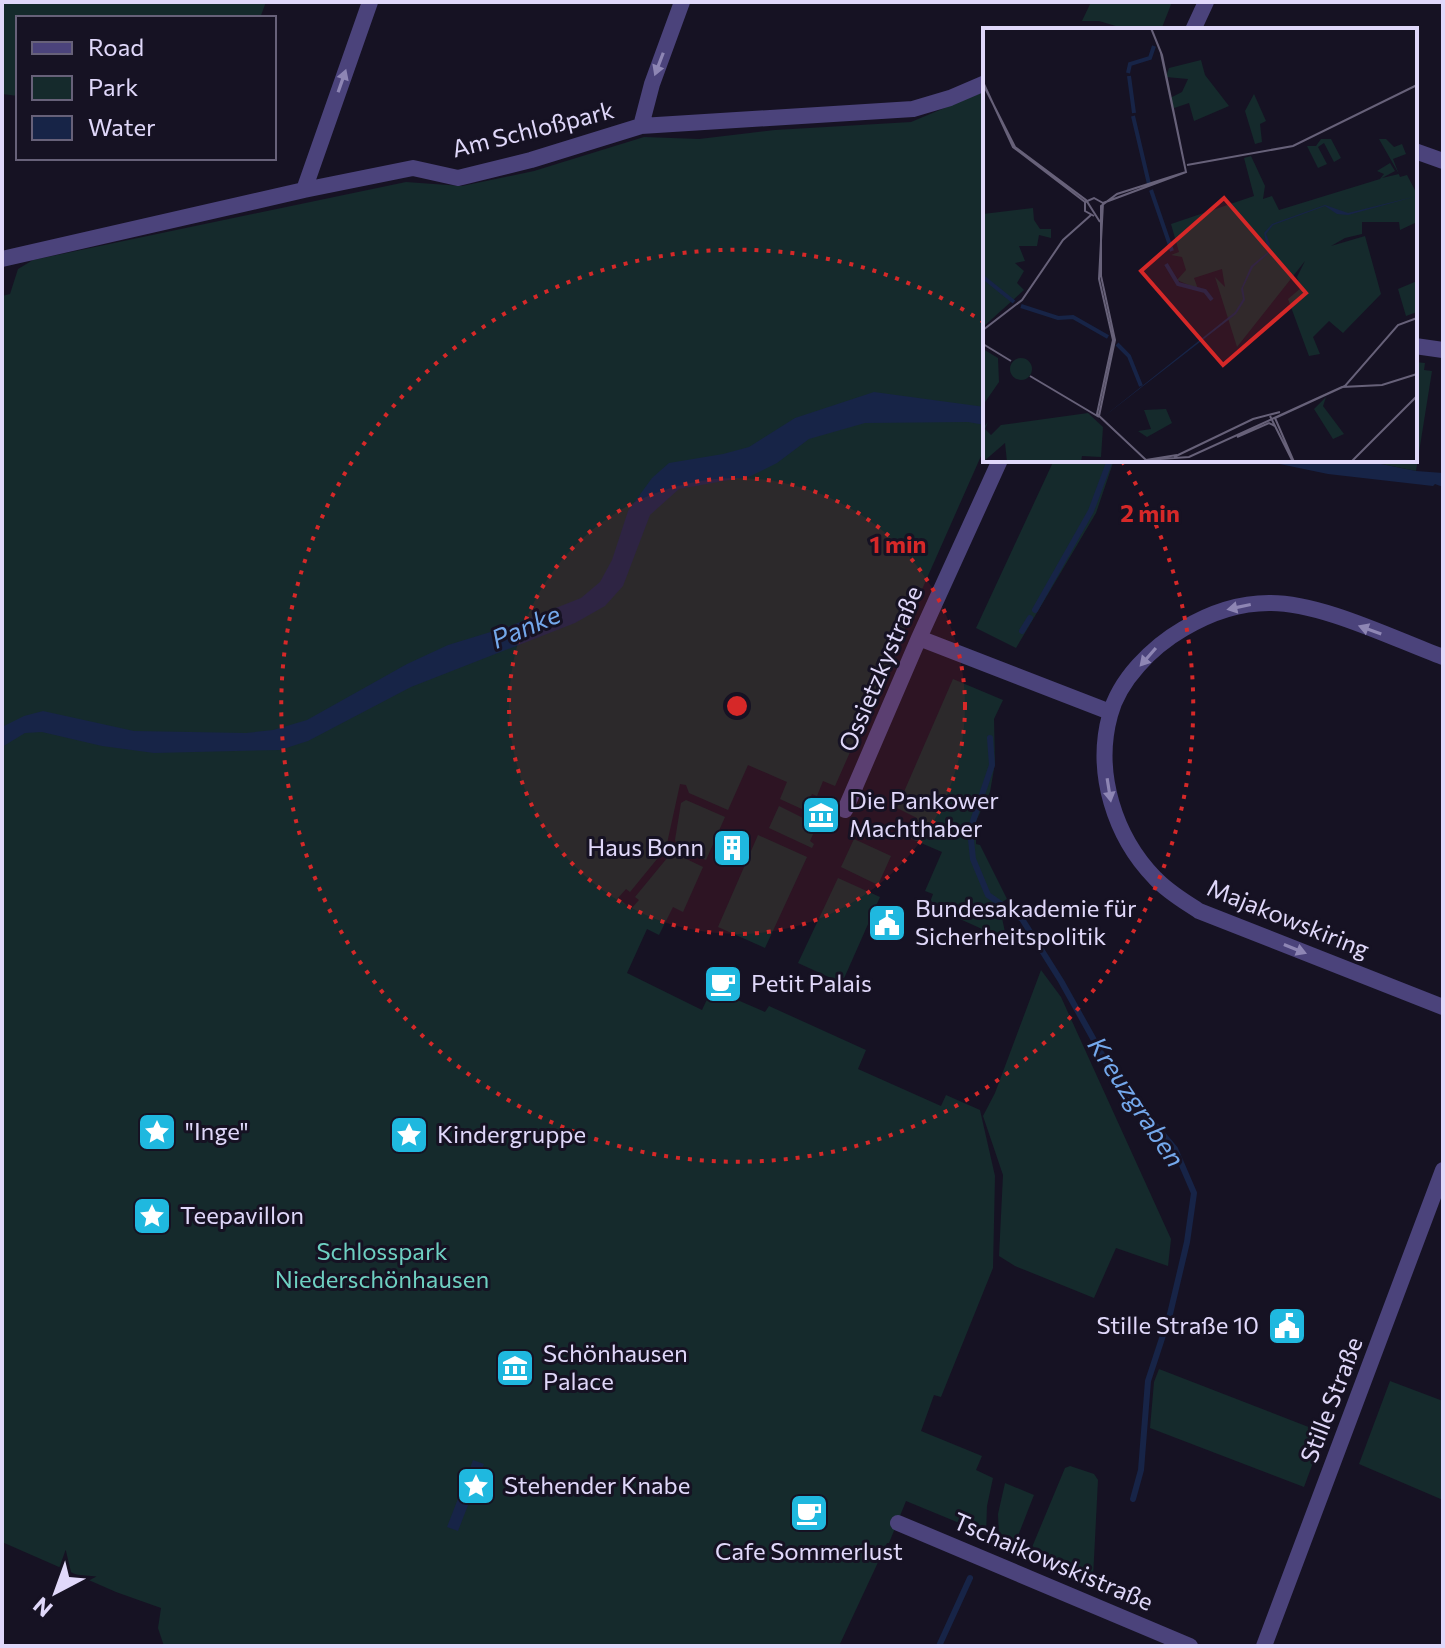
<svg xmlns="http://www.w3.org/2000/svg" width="1445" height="1648" viewBox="0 0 1445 1648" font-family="Commissioner,sans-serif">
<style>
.green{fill:#152a2c}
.water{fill:#172447}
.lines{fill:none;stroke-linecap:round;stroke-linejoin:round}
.stream{stroke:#172447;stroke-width:6}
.minor{stroke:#4b437b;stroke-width:16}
.oneway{fill:#8e86b4}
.ring{fill:none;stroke:#d62828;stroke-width:4;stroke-dasharray:4 8}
.labels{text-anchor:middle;stroke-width:6;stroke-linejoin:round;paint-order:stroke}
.street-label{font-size:24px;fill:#e0d8fa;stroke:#161223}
.poi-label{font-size:24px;fill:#e0d8fa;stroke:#161223;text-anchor:start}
.park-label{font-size:24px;fill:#6ed0c2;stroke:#161223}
.water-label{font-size:26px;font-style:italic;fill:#74a8ec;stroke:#161223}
.inset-river{fill:none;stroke:#172447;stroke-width:4}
.inset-road{fill:none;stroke:#676179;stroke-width:2}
.view{fill:#d62828;fill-opacity:0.15;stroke:#d62828;stroke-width:4}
.inset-edge{fill:none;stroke:#e0d8fa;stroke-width:4}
.centre{fill:#d62828;stroke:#161223;stroke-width:4}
.ring-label{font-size:24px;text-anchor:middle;font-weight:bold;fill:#d62828;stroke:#161223;stroke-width:6;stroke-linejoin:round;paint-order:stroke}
</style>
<rect width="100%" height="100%" fill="#161223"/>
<path class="green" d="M2 2H266L260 18H18V96L2 94Z
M1091 2H1172L1161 30H1129L1099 21H1082Z
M985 91V447L835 786 823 781 817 796 812 794 804 810 780 799 787 782 748 765 728 810 689 793 686 785 680 784 666 848 630 892 626 889 618 898 631 909 639 900 635 897 668 857 676 854 703 867 683 912 673 907 659 935 647 929 627 973 702 1010 712 989 765 1012 769 1006 866 1050 858 1069 941 1106 946 1095 980 1110 995 1176 993 1268 941 1397 934 1395 921 1431 982 1456 976 1470 993 1478 987 1506 986 1534 906 1501 889 1543H887L839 1646H164L158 1628 161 1608 116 1592 2 1542V296L10 294 18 269 33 260 406 182 462 186 534 171 644 137 699 139 775 130 911 122Z
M1415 362 1425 363 1424 370 1432 371 1416 471 1361 460H1415Z
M1054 460H1114L1096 513 1016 648 976 628Z
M953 679 1003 700 994 719 995 763 990 792 976 821V844L980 845 1007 899 999 904 1005 932 1001 942 980 932 982 929 929 905 933 894 925 891 942 852 907 837 917 818 897 808Z
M686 800 725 817 706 860 678 848 675 840 681 803Z
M779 806 817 825 810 841 814 844 812 848 769 828Z
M758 835 807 857 765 948 718 927Z
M854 839 891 856 878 885 841 867Z
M838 878 880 897 842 983 798 963Z
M1041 970 1061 997 1171 1239 1168 1266 1116 1248 1094 1298 1015 1266 999 1256 1003 1175 983 1116 995 1093Z
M1159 1369 1324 1433 1304 1487 1150 1428 1154 1382Z
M1390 1381 1443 1401V1500L1359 1464Z
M1070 1466 1094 1474 1098 1480 1093 1578 1030 1552 1065 1468Z
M1005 1483 1034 1495 1014 1546 999 1539 998 1514Z"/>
<path class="water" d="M874 392 985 407V425L968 422 865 423 809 439 777 463 751 476 679 489 650 515 623 586 605 606 575 623 411 687 308 741 280 750 154 753 102 746 42 732 25 733 2 747V727L24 716 43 711 134 731 246 733 273 730 307 720 407 664 448 645 510 626 581 598 600 582 612 560 628 511 652 478 669 463 723 454 749 447 795 418Z
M1261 460H1361L1416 471 1443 473V487L1435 484 1433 486 1328 474Z
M473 1460 484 1464 458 1531 447 1527Z"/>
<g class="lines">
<path class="stream" d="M1035 610 1091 511 1110 460
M1022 631 1030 618
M990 738 992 765 970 830 973 859 988 895 1022 919 1061 981 1114 1076 1175 1149 1194 1193 1187 1242 1170 1314 1148 1381 1141 1470 1133 1499
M939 1646 970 1578"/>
<path class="minor" d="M1193 30 1206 2
M641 126 652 84 682 2
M1415 151 1443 161
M304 190 370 2
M2 259 304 190 413 168 458 178 531 160 641 126 913 109 950 98 985 83
M1415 346 1443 350
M919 638 1110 712
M1443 657C1394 639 1320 602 1269 603 1239 603 1208 614 1183 629 1152 647 1119 680 1110 715 1094 773 1115 837 1155 878 1168 892 1184 901 1199 911L1443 1007
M845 810 919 638 1000 460
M898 1523 1190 1646
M1264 1646 1443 1170"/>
</g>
<defs><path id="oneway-solid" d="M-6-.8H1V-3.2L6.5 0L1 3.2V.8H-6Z" transform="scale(2)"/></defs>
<g class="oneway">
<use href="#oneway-solid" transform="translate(659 64) rotate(111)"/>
<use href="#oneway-solid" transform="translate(342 81) rotate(-71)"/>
<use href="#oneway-solid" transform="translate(1239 607) rotate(168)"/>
<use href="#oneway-solid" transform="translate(1370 630) rotate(-160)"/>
<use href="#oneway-solid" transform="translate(1148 657) rotate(131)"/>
<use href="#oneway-solid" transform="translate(1109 790) rotate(81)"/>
<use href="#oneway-solid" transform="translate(1295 949) rotate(22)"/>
</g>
<circle cx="737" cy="706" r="228" fill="#d62828" fill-opacity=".12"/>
<g class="ring">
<circle cx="737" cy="706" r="228"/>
<path d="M1122 461A456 456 0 1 1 982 321"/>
</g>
<defs>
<symbol id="museum-square" viewBox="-11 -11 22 22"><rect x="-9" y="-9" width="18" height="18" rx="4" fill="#1fb8df" stroke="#161223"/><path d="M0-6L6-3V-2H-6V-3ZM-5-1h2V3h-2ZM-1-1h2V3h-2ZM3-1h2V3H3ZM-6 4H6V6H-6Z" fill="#fff"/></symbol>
<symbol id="building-square" viewBox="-11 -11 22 22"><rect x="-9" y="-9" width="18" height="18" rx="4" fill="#1fb8df" stroke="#161223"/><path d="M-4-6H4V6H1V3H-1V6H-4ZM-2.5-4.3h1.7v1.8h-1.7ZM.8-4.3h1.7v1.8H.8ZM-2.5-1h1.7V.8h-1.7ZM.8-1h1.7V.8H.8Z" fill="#fff"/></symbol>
<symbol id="civic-square" viewBox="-11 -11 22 22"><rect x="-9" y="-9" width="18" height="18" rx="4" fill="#1fb8df" stroke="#161223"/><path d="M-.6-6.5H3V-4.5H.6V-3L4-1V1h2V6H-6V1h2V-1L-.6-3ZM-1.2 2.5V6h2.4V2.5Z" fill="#fff"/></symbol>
<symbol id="cafe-square" viewBox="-11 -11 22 22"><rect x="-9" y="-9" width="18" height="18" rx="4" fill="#1fb8df" stroke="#161223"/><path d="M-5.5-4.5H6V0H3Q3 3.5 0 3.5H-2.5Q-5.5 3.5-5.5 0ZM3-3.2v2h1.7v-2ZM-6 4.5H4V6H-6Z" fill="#fff"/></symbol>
<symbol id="sight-square" viewBox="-11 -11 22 22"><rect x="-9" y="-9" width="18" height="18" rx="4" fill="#1fb8df" stroke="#161223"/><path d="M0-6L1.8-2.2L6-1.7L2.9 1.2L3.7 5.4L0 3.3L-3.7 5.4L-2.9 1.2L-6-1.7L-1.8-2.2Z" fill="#fff"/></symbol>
</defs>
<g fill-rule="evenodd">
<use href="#museum-square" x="799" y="793" width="44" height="44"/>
<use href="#building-square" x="710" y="826" width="44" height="44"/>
<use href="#civic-square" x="865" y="901" width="44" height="44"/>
<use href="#cafe-square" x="701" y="962" width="44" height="44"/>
<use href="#sight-square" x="135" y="1110" width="44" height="44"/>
<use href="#sight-square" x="387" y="1113" width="44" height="44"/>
<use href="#sight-square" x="130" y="1194" width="44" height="44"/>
<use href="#civic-square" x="1265" y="1304" width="44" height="44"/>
<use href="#museum-square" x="493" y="1346" width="44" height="44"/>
<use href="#sight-square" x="454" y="1464" width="44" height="44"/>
<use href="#cafe-square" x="787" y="1491" width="44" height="44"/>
</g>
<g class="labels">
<g class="street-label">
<text transform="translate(533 130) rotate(-14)" y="8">Am Schloßpark</text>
<text transform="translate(881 669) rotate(-67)" y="8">Ossietzkystraße</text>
<text transform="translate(1288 919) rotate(22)" y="8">Majakowskiring</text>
<text transform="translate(1332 1400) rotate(-69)" y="8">Stille Straße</text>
<text transform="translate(1053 1562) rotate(23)" y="8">Tschaikowskistraße</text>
</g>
<g class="poi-label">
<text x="849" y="809">Die Pankower<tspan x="849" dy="28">Machthaber</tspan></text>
<text x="704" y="856" text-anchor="end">Haus Bonn</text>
<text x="915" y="917">Bundesakademie für<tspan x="915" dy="28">Sicherheitspolitik</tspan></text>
<text x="751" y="992">Petit Palais</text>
<text x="185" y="1140">"Inge"</text>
<text x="437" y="1143">Kindergruppe</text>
<text x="180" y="1224">Teepavillon</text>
<text x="1259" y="1334" text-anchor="end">Stille Straße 10</text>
<text x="543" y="1362">Schönhausen<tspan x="543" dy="28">Palace</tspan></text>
<text x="504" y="1494">Stehender Knabe</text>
<text x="809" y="1560" text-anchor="middle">Cafe Sommerlust</text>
</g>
<g class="park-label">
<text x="382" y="1260">Schlosspark<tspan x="382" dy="28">Niederschönhausen</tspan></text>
</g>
<g class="water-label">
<text transform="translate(526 627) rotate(-23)" y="9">Panke</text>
<text transform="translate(1136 1102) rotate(56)" y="9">Kreuzgraben</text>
</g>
</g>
<g transform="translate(983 28)">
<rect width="434" height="434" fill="#161223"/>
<path d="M218 32 222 47 246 78 211 93 206 75 191 80 187 70 199 64 205 51 183 49 186 40ZM271 66 283 93 277 96 279 114 272 116 262 83ZM338 111H348L358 130 351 134 341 115 335 119 344 136 335 140 324 118H333ZM396 111H403L411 119 419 116 423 126 410 131 417 149 424 147 434 166V194L417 202 416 194H379V206L362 210 348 218 382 208 398 266 360 305 346 293 330 309 337 326 326 328 305 271 318 260 314 249 322 233 254 319 232 249 242 259 239 241 211 250 215 261 194 252 203 242 199 229 188 227 196 224 188 196 271 168 261 130 268 128 282 158 280 171 289 168 296 182 397 151 401 146 394 143 407 135 412 143 399 150 416 146ZM50 180 51 192 57 201H68V210L56 207 54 218H36L42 233 32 235 41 243 34 255 41 262 0 299V186ZM434 253V284L423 288 415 261ZM0 321 15 330 16 354 0 377ZM27 341a11 11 0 1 1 22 0a11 11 0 1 1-22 0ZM343 369 340 378 361 406 350 411 331 381ZM183 381 189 395 164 409 155 403 168 401 161 382ZM105 385 120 399 118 429 99 428 98 434H24L22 415 0 434V400L5 394 2 401 8 407 18 397Z" fill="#152a2c"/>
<path d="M434 168 365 187 354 186 342 178 290 197 283 206 287 216 286 225 270 239 260 260 262 272 253 286 119 390 252 284 260 271 258 261 268 238 285 224 281 205 289 196 342 177 365 185Z" fill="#172447"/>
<path class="inset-river" d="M145 45 147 36 167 30 171 18M146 48 151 85M150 88 166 156M168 162 189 223M183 236 195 256 222 263 229 272M0 249 31 274M38 278 75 290 90 289 125 309M134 316 146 328 158 358"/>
<path class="inset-road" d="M168 0 178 25 203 144 134 166 118 178V248L132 312 116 388 163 432 194 427M0 54 30 119 102 174M0 56 32 119 103 172 117 194M204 137 310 118 434 57M120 175 116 251 130 312 114 386 163 432 206 429 359 359 399 357 434 346M120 175 203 144 179 27 168 0M111 188 102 183V174L111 170 120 175M0 302 39 272 80 212 108 187M0 316 28 333M47 348 116 389M287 388 310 434M254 409 286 395 292 398M191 429 270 391 297 384M311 434 292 390 362 358 415 297 434 290M368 434 434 368"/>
<path class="view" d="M241 170 323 265 240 337 158 243Z"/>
<rect width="434" height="434" class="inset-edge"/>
</g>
<circle cx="737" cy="706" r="12" class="centre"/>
<g class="ring-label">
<text x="1150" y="522">2 min</text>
<text x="898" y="553">1 min</text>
</g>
<rect width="1445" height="1648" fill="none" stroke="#e0d8fa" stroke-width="8"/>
<rect x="16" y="16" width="260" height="144" fill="#161223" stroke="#676179" stroke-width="2"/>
<rect x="32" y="42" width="40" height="12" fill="#4b437b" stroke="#676179" stroke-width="2"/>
<text x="88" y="56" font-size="24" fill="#e0d8fa">Road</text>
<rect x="32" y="76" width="40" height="24" fill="#152a2c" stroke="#676179" stroke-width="2"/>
<text x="88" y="96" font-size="24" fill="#e0d8fa">Park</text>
<rect x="32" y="116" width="40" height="24" fill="#172447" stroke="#676179" stroke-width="2"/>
<text x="88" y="136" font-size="24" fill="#e0d8fa">Water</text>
<g transform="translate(56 1592) rotate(221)" stroke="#161223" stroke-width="6" paint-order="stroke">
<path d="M0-6L14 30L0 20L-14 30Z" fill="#e0d8fa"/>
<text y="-12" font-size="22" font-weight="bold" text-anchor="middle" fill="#e0d8fa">N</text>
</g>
</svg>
